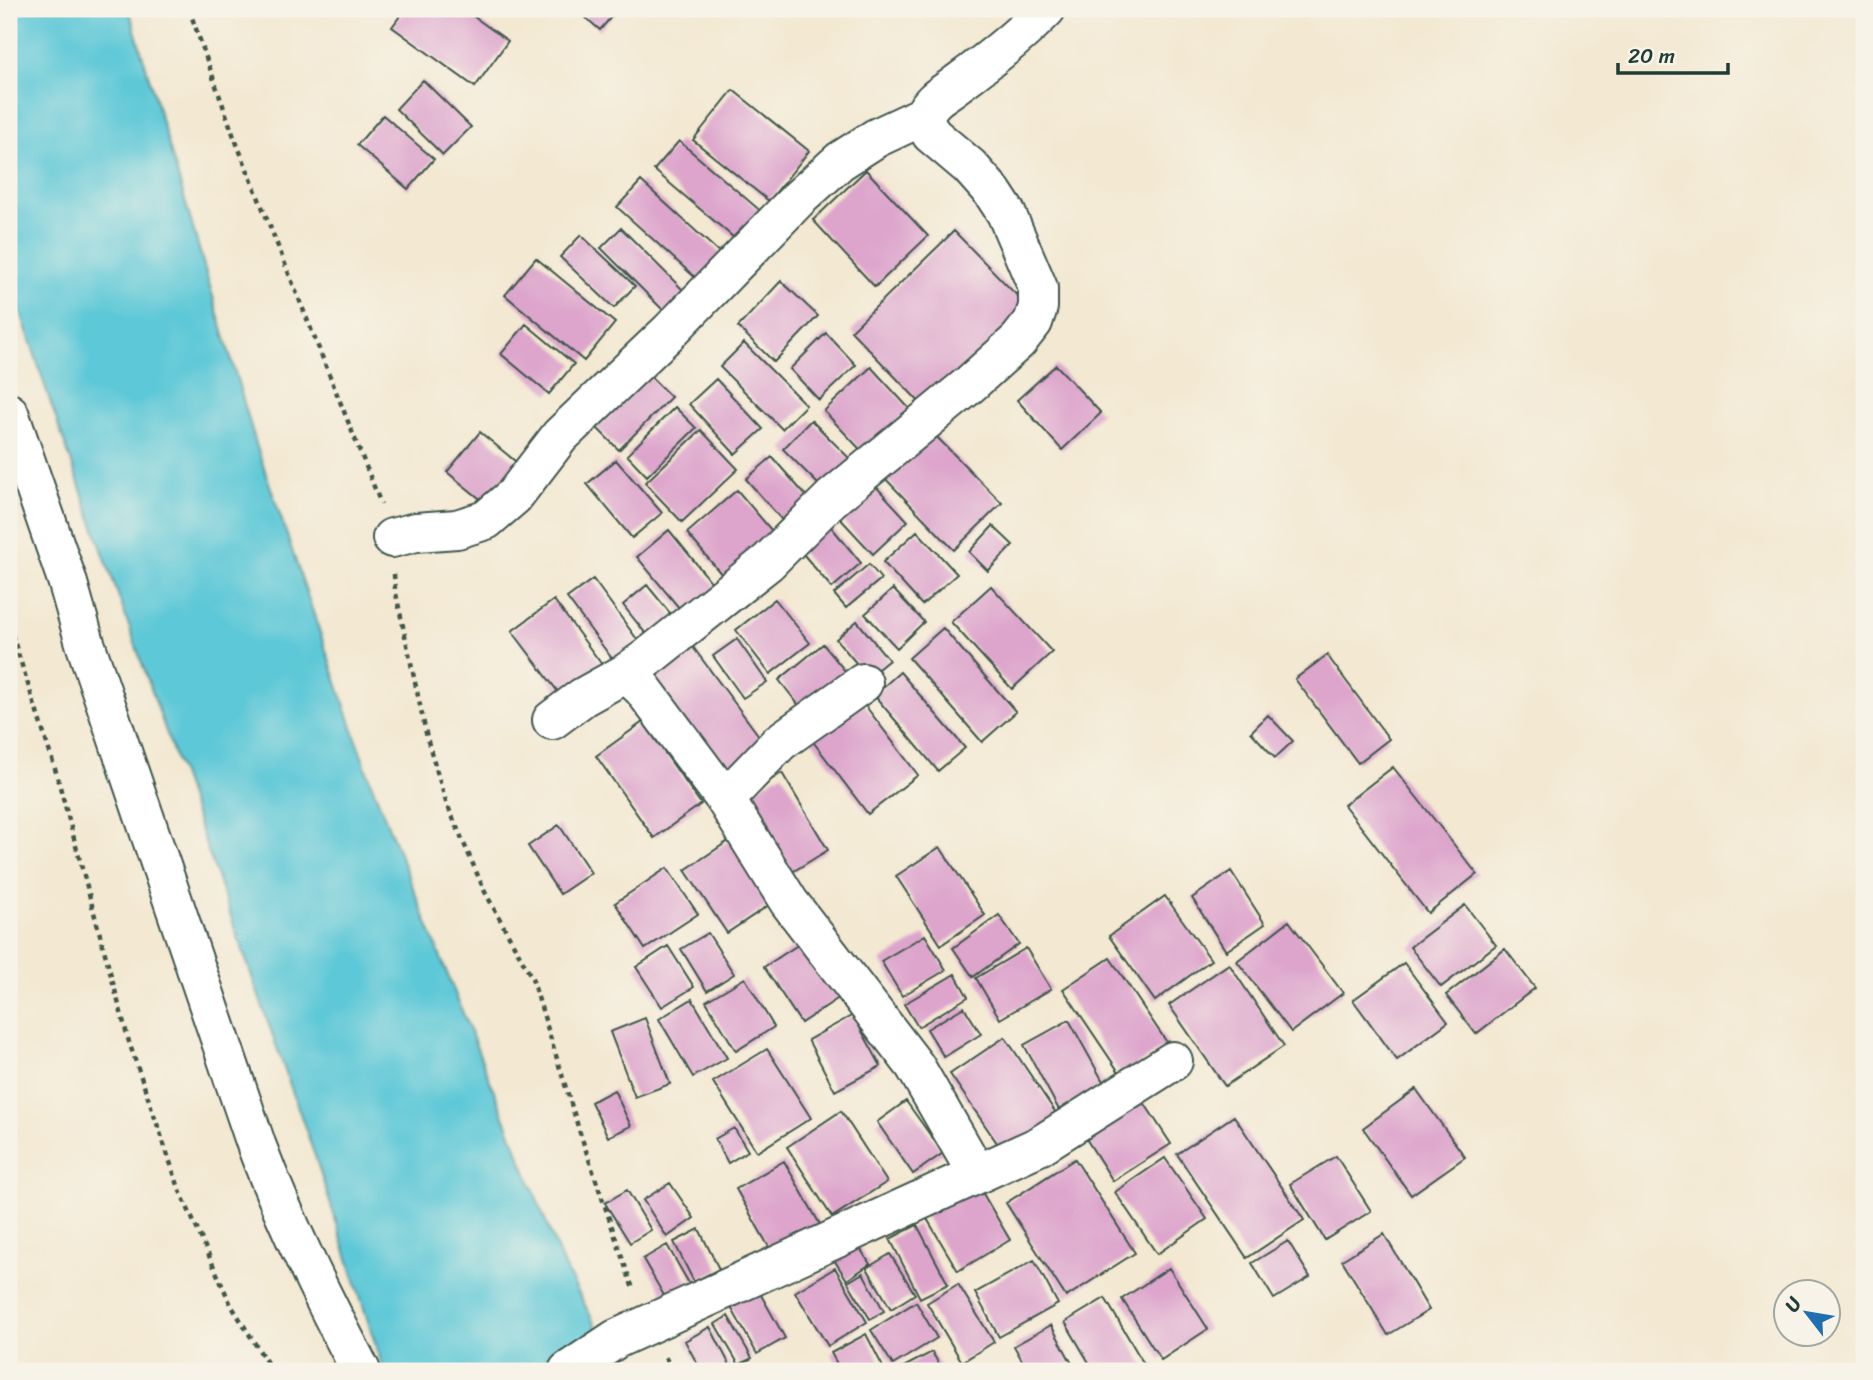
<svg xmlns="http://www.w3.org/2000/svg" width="1873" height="1380" viewBox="0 0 1873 1380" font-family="Sriracha,sans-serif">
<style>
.water{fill:#5dc8d7;stroke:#3e8286;stroke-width:2}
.building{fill:#dda5cc}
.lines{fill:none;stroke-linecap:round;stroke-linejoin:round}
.minor-casing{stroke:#3f574c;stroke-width:42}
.path{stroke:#3f574c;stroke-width:4.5;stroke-dasharray:5 5;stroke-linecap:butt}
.minor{stroke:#fff;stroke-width:38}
</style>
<rect width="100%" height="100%" fill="#f7f3e8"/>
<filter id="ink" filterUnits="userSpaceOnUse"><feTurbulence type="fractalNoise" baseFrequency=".0143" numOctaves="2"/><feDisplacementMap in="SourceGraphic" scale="14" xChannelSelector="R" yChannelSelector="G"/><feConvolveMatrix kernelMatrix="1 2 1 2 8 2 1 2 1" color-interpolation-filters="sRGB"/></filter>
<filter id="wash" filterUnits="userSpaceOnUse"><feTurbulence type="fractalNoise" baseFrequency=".00686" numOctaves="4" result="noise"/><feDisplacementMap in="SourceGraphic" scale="28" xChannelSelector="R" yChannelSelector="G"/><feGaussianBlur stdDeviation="1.57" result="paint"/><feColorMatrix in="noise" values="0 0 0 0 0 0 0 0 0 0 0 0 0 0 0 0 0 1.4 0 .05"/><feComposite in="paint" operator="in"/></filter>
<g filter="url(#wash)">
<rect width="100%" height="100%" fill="#f3e8d1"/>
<path class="water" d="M9 9H129L256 444 370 780 563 1264 620 1371H384L316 1159 52 407 9 276Z"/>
<g id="blocks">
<path class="building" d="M405 9H463L508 41 475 87 392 27Z
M580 9H618L600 30 578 11Z
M423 80 471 127 443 155 396 109Z
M733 90 809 151 769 201 693 140Z
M383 115 434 159 408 189 357 145Z
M679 141 763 213 739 242 654 170Z
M866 170 928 236 875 287 813 220Z
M641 181 721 254 698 280 617 207Z
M621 228 688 295 668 315 601 248Z
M954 231 1032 311 929 412 851 331Z
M581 235 635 286 614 308 560 257Z
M536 258 615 323 584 361 505 295Z
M781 281 818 316 774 362 738 327Z
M526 324 574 364 549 394 501 354Z
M826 333 856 365 819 400 790 369Z
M744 343 806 405 782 429 720 367Z
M1056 365 1101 413 1062 450 1017 400Z
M871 367 918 418 871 461 824 411Z
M650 376 671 397 619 450 597 428Z
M716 379 763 429 735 454 689 404Z
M675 407 696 428 647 476 627 455Z
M811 420 857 466 829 495 783 449Z
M925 425 1002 503 954 550 879 472Z
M701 430 738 469 682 522 645 483Z
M480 432 521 466 489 506 447 472Z
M772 457 814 505 788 527 746 479Z
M616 460 662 513 632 538 587 484Z
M870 480 908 521 873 554 835 513Z
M737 490 783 544 733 588 687 533Z
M828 523 861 563 832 588 798 548Z
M993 526 1013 545 988 571 969 552Z
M669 530 721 594 689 620 637 557Z
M917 531 957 574 922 605 883 562Z
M869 564 881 579 846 608 834 594Z
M593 579 639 642 613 660 567 598Z
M647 585 679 624 654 644 623 605Z
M991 586 1052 652 1012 689 951 622Z
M893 589 924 622 897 648 865 614Z
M775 599 810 643 770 674 736 630Z
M554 600 603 666 562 697 512 631Z
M857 621 889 660 868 677 836 639Z
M943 628 1016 712 982 742 909 658Z
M687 639 774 756 732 787 645 671Z
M737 639 767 682 743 698 713 656Z
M823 644 850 677 805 713 779 680Z
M1327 655 1389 739 1358 763 1295 679Z
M900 672 965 748 938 771 874 695Z
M858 696 918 775 868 814 808 735Z
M1268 715 1293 741 1275 758 1251 732Z
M643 722 701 804 654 838 596 756Z
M1393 767 1477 874 1428 913 1344 805Z
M782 773 828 850 776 882 730 805Z
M559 825 591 873 560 894 528 846Z
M733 838 775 901 727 933 685 870Z
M940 847 985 915 941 945 896 876Z
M667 868 698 914 645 949 615 903Z
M1231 871 1265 924 1226 951 1192 898Z
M1165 896 1211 960 1155 1001 1109 936Z
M1465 905 1496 945 1441 987 1410 947Z
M999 915 1019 944 973 977 953 948Z
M1289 921 1343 993 1291 1032 1237 961Z
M708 933 734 974 707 991 681 949Z
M925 935 946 970 902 996 881 961Z
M807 939 843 995 801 1023 764 967Z
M668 946 694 987 662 1007 636 967Z
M1026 948 1051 989 1000 1019 976 978Z
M1505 949 1535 988 1476 1034 1446 995Z
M1110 958 1168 1044 1121 1075 1063 989Z
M1404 963 1448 1022 1397 1060 1353 1000Z
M1229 964 1284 1046 1225 1086 1169 1005Z
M955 974 968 997 918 1027 904 1004Z
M745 978 774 1027 736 1051 706 1001Z
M692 999 727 1058 693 1077 659 1019Z
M964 1007 981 1034 944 1057 927 1029Z
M853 1015 881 1066 835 1091 808 1040Z
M645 1018 670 1084 635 1097 610 1032Z
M1069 1020 1105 1085 1059 1110 1024 1045Z
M1005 1037 1062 1122 1008 1159 950 1074Z
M767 1049 811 1118 757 1152 713 1082Z
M1416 1089 1465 1157 1411 1195 1363 1128Z
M614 1090 631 1126 608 1137 591 1102Z
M906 1101 943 1153 913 1174 877 1122Z
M1143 1101 1171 1144 1113 1181 1085 1137Z
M841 1111 887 1182 832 1217 787 1147Z
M1234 1116 1304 1220 1247 1258 1177 1154Z
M734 1128 748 1151 728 1163 715 1139Z
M1336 1156 1371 1211 1325 1240 1290 1184Z
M1165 1158 1207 1219 1157 1254 1115 1192Z
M1075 1159 1135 1253 1066 1297 1006 1203Z
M784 1161 822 1228 774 1256 736 1189Z
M975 1180 1010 1240 958 1271 923 1212Z
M670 1183 694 1218 667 1237 643 1200Z
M627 1190 651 1230 630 1243 605 1203Z
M917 1225 948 1284 920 1298 890 1239Z
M699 1229 719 1269 694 1282 674 1242Z
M1384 1234 1429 1310 1388 1335 1342 1260Z
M852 1236 870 1264 847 1280 829 1252Z
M1288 1241 1310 1277 1274 1299 1252 1263Z
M667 1245 690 1285 666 1299 643 1259Z
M890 1254 915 1294 891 1309 867 1268Z
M1034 1260 1058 1304 999 1337 975 1293Z
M835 1268 867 1322 828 1346 795 1292Z
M1169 1268 1208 1329 1161 1360 1122 1299Z
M863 1273 884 1311 870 1319 848 1282Z
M958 1284 994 1342 962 1362 927 1303Z
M756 1286 785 1338 757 1354 728 1302Z
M1105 1298 1148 1371H1094L1065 1322Z
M916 1302 937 1338 893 1365 871 1330Z
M728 1316 752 1358 739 1365 715 1324Z
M1051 1325 1076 1371H1028L1014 1346Z
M710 1327 733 1371H701L685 1341Z
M866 1334 883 1367 875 1371H841L831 1353Z
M932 1352 943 1371H896Z"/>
</g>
</g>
<g filter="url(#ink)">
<use href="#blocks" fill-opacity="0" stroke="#3f574c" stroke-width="2"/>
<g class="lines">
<defs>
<path id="minor" d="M9 413 67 580 85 643 257 1147C286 1224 323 1298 361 1371
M392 538 416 532 457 529 486 520 514 496 560 436 669 332 798 199 840 161 876 138 923 116
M626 673 643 689 725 799 789 902 915 1066 977 1174
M552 720 583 697 626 673 647 658 768 562 832 498 969 385 1018 341 1033 322 1038 307V288L1006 213 993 193 970 167 931 134 923 116C934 96 942 96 958 83 988 61 1020 36 1046 9
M725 799 780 742 863 683
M568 1371 616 1339 1039 1146 1173 1061"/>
</defs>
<use href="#minor" class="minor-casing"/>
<path class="path" d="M189 9 233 134 381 504
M394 574 395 589 427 738 446 802 485 892 532 978 580 1133 633 1289
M9 625 56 772 129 1042 180 1191 231 1305 272 1371
M665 1357 674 1371"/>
<use href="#minor" class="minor"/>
</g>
</g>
<rect width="1873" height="1380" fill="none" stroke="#f7f3e8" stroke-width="35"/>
<g transform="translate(1807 1313) rotate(301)"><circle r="33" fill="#f7f3e8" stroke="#a1aaa0" stroke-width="2"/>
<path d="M0-5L12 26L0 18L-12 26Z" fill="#1f6fb2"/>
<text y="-10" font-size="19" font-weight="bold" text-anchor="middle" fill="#1f3d34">U</text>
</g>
<path d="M1618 63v10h110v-10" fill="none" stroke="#1f3d34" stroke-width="3.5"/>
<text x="1628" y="63" font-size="21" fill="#1f3d34" stroke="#f7f3e8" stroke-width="5" paint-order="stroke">20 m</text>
</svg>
